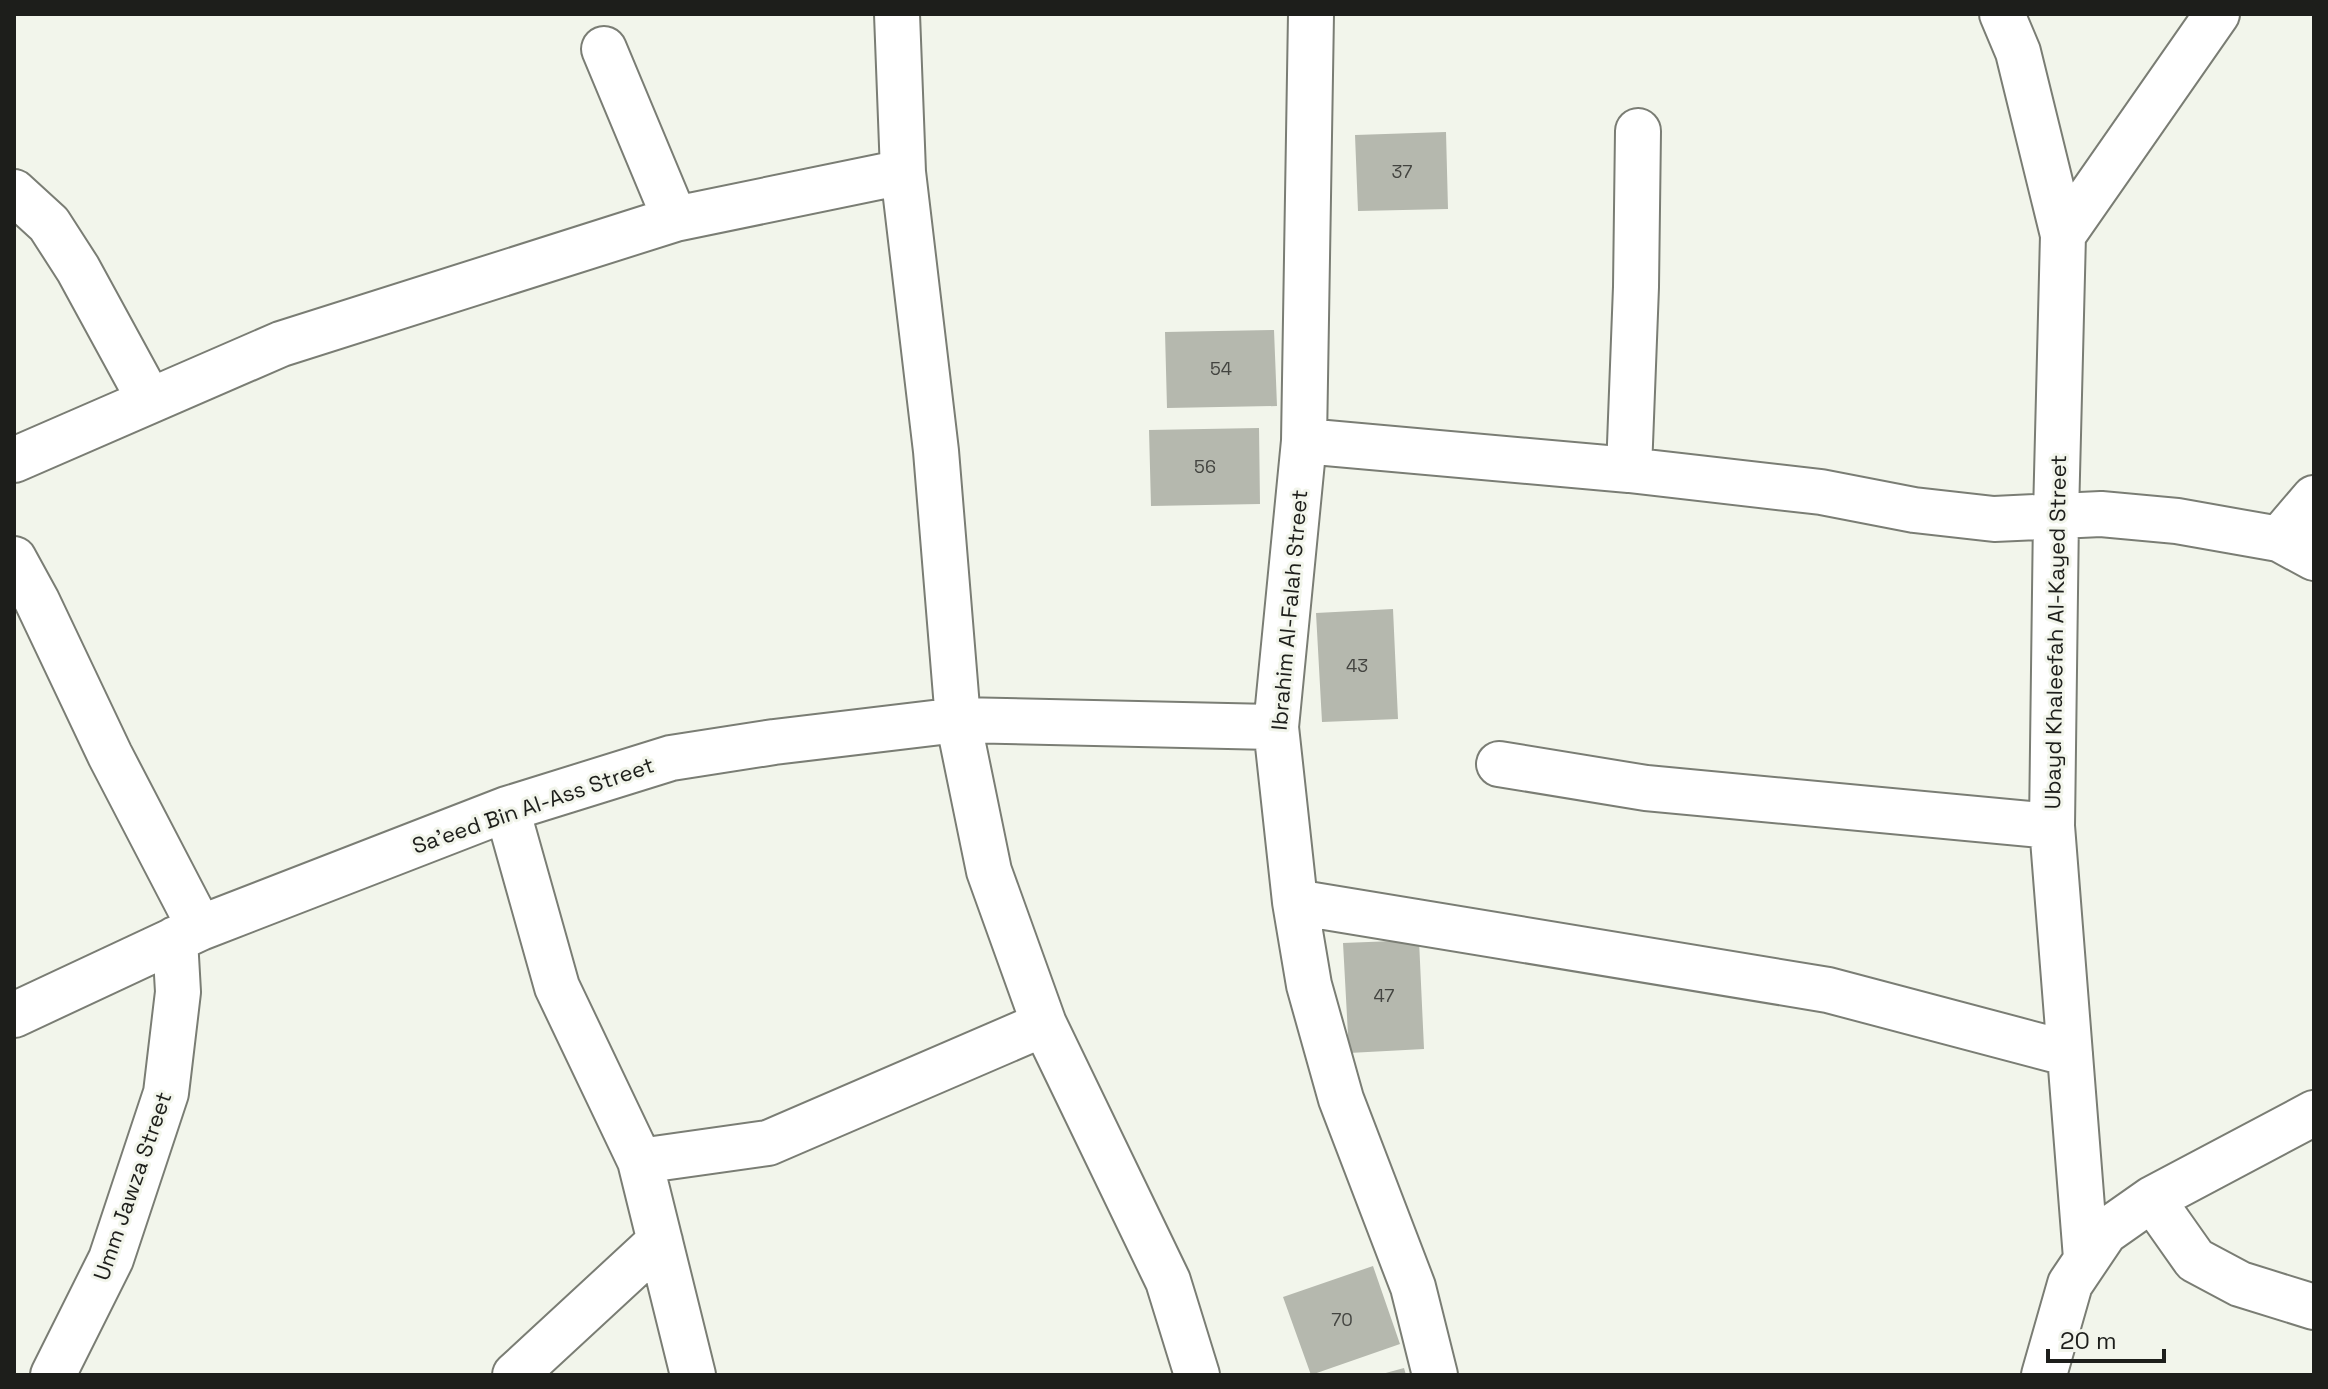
<svg xmlns="http://www.w3.org/2000/svg" width="2328" height="1389" viewBox="0 0 2328 1389" font-family="'Space Grotesk',sans-serif">
<style>
.building{fill:#b5b8ae}
.lines{fill:none;stroke-linecap:round;stroke-linejoin:round}
.minor-casing{stroke:#7a7d74;stroke-width:48}
.minor{stroke:#fff;stroke-width:44}
.labels{text-anchor:middle;stroke-width:6;stroke-linejoin:round;paint-order:stroke}
.number-label{font-size:18px;fill:#434440}
.street-label{font-size:22px;fill:#1d1e1b;stroke:#f2f5eb}
</style>
<rect width="100%" height="100%" fill="#f2f5eb"/>
<path class="building" d="M1446 132 1448 209 1358 211 1355 135Z
M1274 330 1277 406 1167 408 1165 332Z
M1259 428 1260 504 1151 506 1149 430Z
M1393 609 1398 719 1322 722 1316 613Z
M1419 940 1424 1049 1349 1053 1343 943Z
M1373 1266 1400 1344 1311 1375 1283 1297Z
M1404 1368 1406 1375H1382V1374Z"/>
<g class="lines">
<defs>
<path id="minor" d="M897 14 903 172 936 451 958 720 989 871 1044 1024 1168 1281 1197 1375
M1311 14 1304 441 1276 727 1295 902 1309 985 1341 1099 1413 1287 1435 1375
M2002 14 2018 52 2063 235 2056 515 2052 826 2086 1258
M604 49 675 219
M14 192 49 224 78 269 150 401
M2063 235 2217 14
M1304 441 1629 470 1821 492 1914 510 1994 519 2101 514 2177 521 2279 539 2314 498
M14 460 281 344 675 219 903 172
M1629 470 1636 287 1638 131
M2279 539 2314 558
M14 559 37 601 110 755 200 928
M1499 764 1646 788 2052 826
M507 809 557 987 640 1161 693 1375
M1295 902 1828 990 2070 1054
M14 1015 200 928 507 809 671 758 774 742 958 720 1276 727
M640 1161 768 1143 1044 1024
M2152 1199 2195 1260 2240 1284 2314 1307
M53 1375 111 1259 166 1093 178 992 175 939
M515 1375 660 1241
M2044 1375 2070 1284 2105 1232 2152 1199 2314 1113"/>
</defs>
<use href="#minor" class="minor-casing"/>
<use href="#minor" class="minor"/>
</g>
<g class="labels">
<g class="number-label">
<text x="1402" y="178">37</text>
<text x="1221" y="375">54</text>
<text x="1205" y="473">56</text>
<text x="1357" y="672">43</text>
<text x="1384" y="1002">47</text>
<text x="1342" y="1326">70</text>
</g>
<g class="street-label">
<text transform="translate(1289 610) rotate(-85)" y="8">Ibrahim Al-Falah Street</text>
<text transform="translate(2055 632) rotate(-89)" y="8">Ubayd Khaleefah Al-Kayed Street</text>
<text transform="translate(533 805) rotate(-19)" y="8">Sa'eed Bin Al-Ass Street</text>
<text transform="translate(132 1186) rotate(-71)" y="8">Umm Jawza Street</text>
</g>
</g>
<rect width="2328" height="1389" fill="none" stroke="#1d1e1b" stroke-width="32"/>
<path d="M2048 1349v12h116v-12" fill="none" stroke="#1d1e1b" stroke-width="4"/>
<text x="2060" y="1349" font-size="24" fill="#1d1e1b" stroke="#f2f5eb" stroke-width="6" paint-order="stroke">20 m</text>
</svg>
